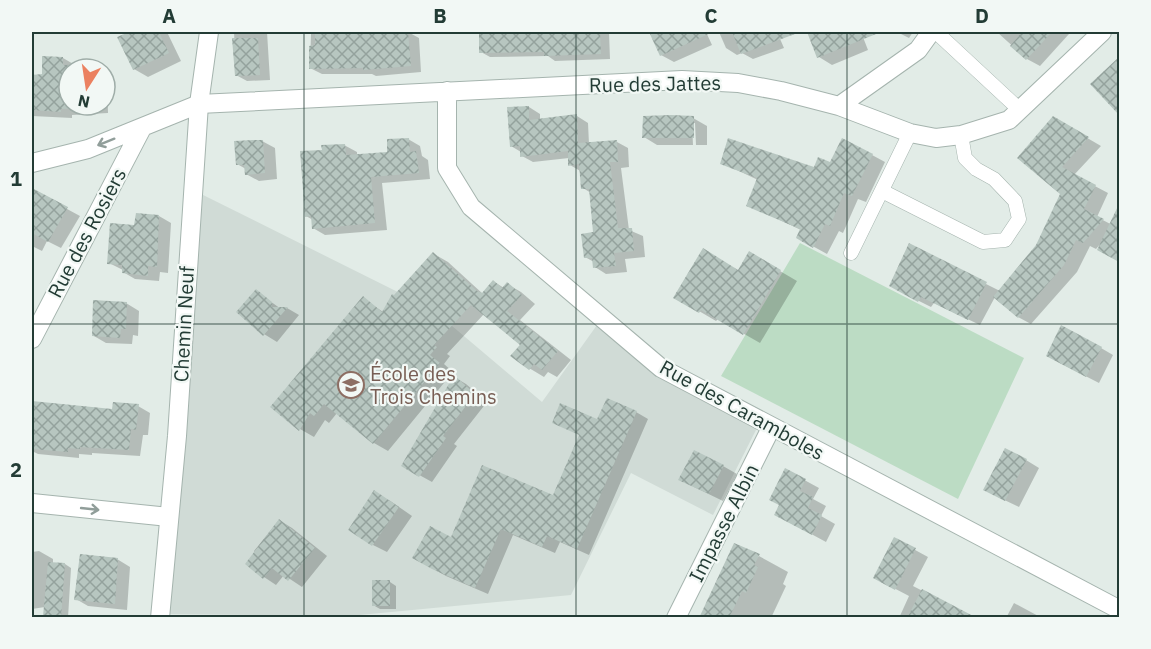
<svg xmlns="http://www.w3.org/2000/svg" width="1151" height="649" viewBox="0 0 1151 649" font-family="'IBM Plex Sans',sans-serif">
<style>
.built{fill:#d0dbd6}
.green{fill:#bcdcc4}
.shadow{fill:#0003}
.building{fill:url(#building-cross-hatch)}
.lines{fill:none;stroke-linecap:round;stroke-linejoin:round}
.service-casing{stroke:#a5b4ae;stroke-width:15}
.minor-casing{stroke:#a5b4ae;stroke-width:20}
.tertiary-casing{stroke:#a5b4ae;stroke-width:20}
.service{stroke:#fff;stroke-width:14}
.minor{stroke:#fff;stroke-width:18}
.tertiary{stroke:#fff;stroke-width:18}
.oneway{stroke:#919e9a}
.grid{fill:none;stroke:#233c35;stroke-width:1.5;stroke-opacity:0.55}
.labels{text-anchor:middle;stroke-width:4.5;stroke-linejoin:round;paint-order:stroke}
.street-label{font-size:20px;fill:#233c35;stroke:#f2f8f5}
.education-label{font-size:20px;fill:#785e54;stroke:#f2f8f5;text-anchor:start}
.neatline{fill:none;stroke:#233c35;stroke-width:2}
.grid-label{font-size:20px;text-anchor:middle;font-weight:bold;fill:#233c35}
</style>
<defs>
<pattern id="building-cross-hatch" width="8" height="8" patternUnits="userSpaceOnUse" patternTransform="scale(1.5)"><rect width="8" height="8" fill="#b7c6c0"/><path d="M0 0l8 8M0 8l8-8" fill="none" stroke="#94a29d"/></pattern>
</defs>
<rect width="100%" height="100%" fill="#e2ece7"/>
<path class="built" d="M193 190 432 309 542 402 602 318 661 368 760 422 713 515 631 473 571 595 349 616 160 614Z"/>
<path class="green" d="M800 243 1024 358 958 499 721 376Z"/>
<path class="shadow" d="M131 32H167L181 61 148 77 134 69 119 38Z
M234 32H267L270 80 247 81 236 75Z
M408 32 419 38 421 72 376 76 372 74H322L310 68 311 34H337L341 36Z
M480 32H519L522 33 617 32H609L610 59 555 61 548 56 490 57 481 52Z
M658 32H706L712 45 674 62 661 55 652 34Z
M719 32H777L784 48 753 59 742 53 737 55 726 48Z
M808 32H861L868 50 832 65 819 57Z
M897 32H913L909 38Z
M997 32H1066L1069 34 1040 66 1027 59Z
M63 58 75 65 95 66 101 69H69V105H105V71L107 73 108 113 72 115V118L32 116V75H44Z
M1120 59V111L1093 84Z
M529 107 540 114V120L577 116 588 123 589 144 617 142 628 148 629 167 621 168 629 230 643 236 645 257 625 259 627 272 606 274 595 267 594 262 585 257 594 234 591 193 583 188 582 172 570 165 569 158 533 162 522 156 521 152 511 146Z
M693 118 707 126V145H696L695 123H692L693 145H657L644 137Z
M1053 118 1101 146 1074 175 1108 193 1097 217 1120 229V261L1111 257 1101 243 1096 249 1090 246 1077 272 1031 324 1018 317 995 297 980 325 934 303 931 307 903 293 910 246 1000 291 1037 246 1062 194Z
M408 139 420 146 422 156 428 160 430 179 382 183 387 230 325 235 313 228V220L306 216 324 151 344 145 357 152V156L389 153Z
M262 141 275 148 277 179 259 181 246 174V169L237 164Z
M872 155 885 162 866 202 858 199 843 233 839 231 827 254 798 238 801 230 748 205 758 180 722 163 814 169Z
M32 190 80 216 61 248 47 241 42 251 32 246Z
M159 216 171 223 168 273 160 272 159 281 135 279 123 272V270L109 263 136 226Z
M749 253 797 281 760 343 718 319 716 321 675 297 739 271Z
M434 254 448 262 483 294 493 281 504 288 507 284 521 292 535 304 520 320 571 360 557 377 548 372 544 377 529 368 522 344 484 314 447 354 450 356 444 364 453 372 388 451 374 443 337 413 329 423 325 420 314 437 300 429 272 407 363 298 383 312Z
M256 291 281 309 287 308 299 315 277 342 264 334Z
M126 303 139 311 138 336 133 335 132 344 106 343 94 336Z
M1101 348 1113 355 1099 383 1060 363Z
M454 377 466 384 487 402 454 444 457 446 432 482 403 466Z
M32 402 113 410 138 406 150 413 148 435H143L140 456 92 453V455L79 454V458L38 454 32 451Z
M636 412 648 419 589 555 560 542 555 553 513 535 488 594 446 576 414 558 452 539 554 497 598 421Z
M1026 460 1039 468 1019 507 998 497Z
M723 466 737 474 723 501 694 487Z
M786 470 819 488 813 499 826 506 821 516 835 524 826 542 789 522 781 505Z
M389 500 412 516 387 552 373 545Z
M279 520 292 528 327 556 302 587 284 575 276 585 264 577 254 551Z
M895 539 928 557 913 586 956 608 967 618H899L909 596 888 585Z
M39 551 53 559V564H65L71 568 68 618H48L45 615V607L32 609V552Z
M759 556 788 572 783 584 786 586 771 618H701Z
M117 559 130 567 127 610 88 606 76 599Z
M390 582 396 586V609H380L373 605Z
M1014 603 1042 618H1006Z
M288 615 291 618 226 617Z"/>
<path class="building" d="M129 32H159L169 53 133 70 117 37Z
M337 32V34L408 32 411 66 363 70V68L309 69V46L315 45V33Z
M479 32H600L601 54 544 56V52L479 53Z
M649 32H713L660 56Z
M732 32H794L795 34 741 54Z
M807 32H881L817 58Z
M1022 32H1052L1026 60 1010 46Z
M232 38H258L260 75 235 76Z
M42 56 63 57V65L96 64V69H69V105H97V107L61 109V112L32 110V75L42 74Z
M1119 57V115L1090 84Z
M529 106V120L577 114 578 143 617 140 618 162H610L618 228H632L634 251 614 253 616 266 593 268 592 258H584L581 234 593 232 589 189H581L579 164 568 166V151L520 157V146L510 147 507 107Z
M671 115 694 116V138H642L643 116Z
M1053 116 1089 137 1062 167 1096 185 1084 209 1104 219 1083 243 1076 240 1064 265 1018 318 993 297 1036 245 1060 194 1017 158Z
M409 138 410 152 416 151 419 173 371 177 375 223 312 229 311 216 305 217 300 151 322 150 321 145 345 144 346 155 387 152V139Z
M728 138 814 167 818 157 830 162 842 138 873 154 852 196 844 193 830 226 825 224 813 248 796 238 800 229 746 206 757 178 720 164Z
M253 140H263L265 173 245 175 244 165H236L234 141Z
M32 188 68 207 48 242 32 233Z
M1119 204V262L1097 250Z
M136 213 159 215 157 267 148 266V276L122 273V265L107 264 110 223 134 225Z
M909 243 987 282 968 320 921 297 918 302 889 286Z
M703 248 738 270 749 251 781 270 743 335 701 310 699 313 673 298Z
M433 252 477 291 482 293 493 280 502 288 507 282 522 295 507 311 558 351 542 370 534 364 529 370 510 356 520 345 471 305 434 345 437 347 430 355 440 363 373 444 324 404 314 416 310 413 299 431 270 407 363 296 382 312 392 294 394 295Z
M256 289 272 302V307H288L263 336 236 312Z
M93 300 127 302 126 329H121L120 338 92 336Z
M1061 325 1102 347 1086 377 1046 356Z
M454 375 475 394 443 436 446 438 419 477 401 466Z
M607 398 637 411 577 549 547 536 542 547 501 529 475 588 432 569 412 558 430 526 451 537 482 465 553 495 579 435 552 423 560 403 597 419Z
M32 401 112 409 113 402 139 404 136 430 131 429 129 450 80 447V449L68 448V452L32 449Z
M1005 448 1027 459 1005 501 983 490Z
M694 450 724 465 709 494 678 480Z
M785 468 806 479 800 491 813 497 808 508 822 515 812 535 774 515 779 505 769 500Z
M374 490 399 507 372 546 348 530Z
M279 519 315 548 288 581 272 568 263 579 245 564Z
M894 537 916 548 895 590 873 578Z
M734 543 760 554 754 565 758 567 746 593 742 591 729 618H699Z
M80 554 118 558 115 604 74 600Z
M48 562 65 563 61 618 43 616Z
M372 580H390V606H372Z
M922 589 977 618H907Z"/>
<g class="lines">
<defs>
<path id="service" d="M936 32 1020 110
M882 191 983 242 1005 240 1019 219 1015 201 994 179 976 169 965 158 961 135
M851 253 910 133"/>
<path id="minor" d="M447 91V168L471 207 661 368 1120 610
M839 106 918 50 931 32
M32 163 88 149 199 104 682 80 738 83 781 91 839 106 910 133 936 138 961 135 1009 120 1102 32
M32 339 142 128
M32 503 169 517
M676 618 771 428"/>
<path id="tertiary" d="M160 618 177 436 199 104 209 32"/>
</defs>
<use href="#service" class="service-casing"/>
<use href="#minor" class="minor-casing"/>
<use href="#tertiary" class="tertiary-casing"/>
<use href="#service" class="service"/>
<use href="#minor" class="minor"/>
<use href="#tertiary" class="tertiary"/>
</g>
<defs><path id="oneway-shaft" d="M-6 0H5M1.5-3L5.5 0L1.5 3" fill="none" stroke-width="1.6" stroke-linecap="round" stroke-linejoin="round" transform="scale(1.5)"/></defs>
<g class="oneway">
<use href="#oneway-shaft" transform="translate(106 142) rotate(158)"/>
<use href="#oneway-shaft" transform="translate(90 509) rotate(6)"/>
</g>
<path class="grid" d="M304 32V618M576 32V618M847 32V618M32 324H1120"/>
<defs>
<symbol id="school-ring" viewBox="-11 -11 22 22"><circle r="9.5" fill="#f2f8f5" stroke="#8d6e63" stroke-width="1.5"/><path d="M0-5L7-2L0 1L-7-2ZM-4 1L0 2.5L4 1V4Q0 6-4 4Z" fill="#8d6e63"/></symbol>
</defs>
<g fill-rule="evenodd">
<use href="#school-ring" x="336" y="370" width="30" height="30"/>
</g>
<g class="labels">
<g class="street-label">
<text transform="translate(655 84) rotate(-1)" y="7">Rue des Jattes</text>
<text transform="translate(87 233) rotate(-62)" y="7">Rue des Rosiers</text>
<text transform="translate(184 324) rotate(-87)" y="7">Chemin Neuf</text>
<text transform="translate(742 410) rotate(29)" y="7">Rue des Caramboles</text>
<text transform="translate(724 523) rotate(-63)" y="7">Impasse Albin</text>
</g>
<g class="education-label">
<text x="370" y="381">École des<tspan x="370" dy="23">Trois Chemins</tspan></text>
</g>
</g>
<rect width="1151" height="649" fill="none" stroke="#f2f8f5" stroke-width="66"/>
<g transform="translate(87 87) rotate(192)"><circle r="28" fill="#f2f8f5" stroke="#9fada8" stroke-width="1.5"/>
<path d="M0-4.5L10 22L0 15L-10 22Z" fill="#eb8160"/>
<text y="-9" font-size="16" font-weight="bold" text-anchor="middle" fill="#233c35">N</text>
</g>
<rect x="33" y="33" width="1085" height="583" class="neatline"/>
<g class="grid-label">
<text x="169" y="23">A</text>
<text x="440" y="23">B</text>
<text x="711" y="23">C</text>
<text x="982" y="23">D</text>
<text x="16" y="186">1</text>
<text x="16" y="477">2</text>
</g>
</svg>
